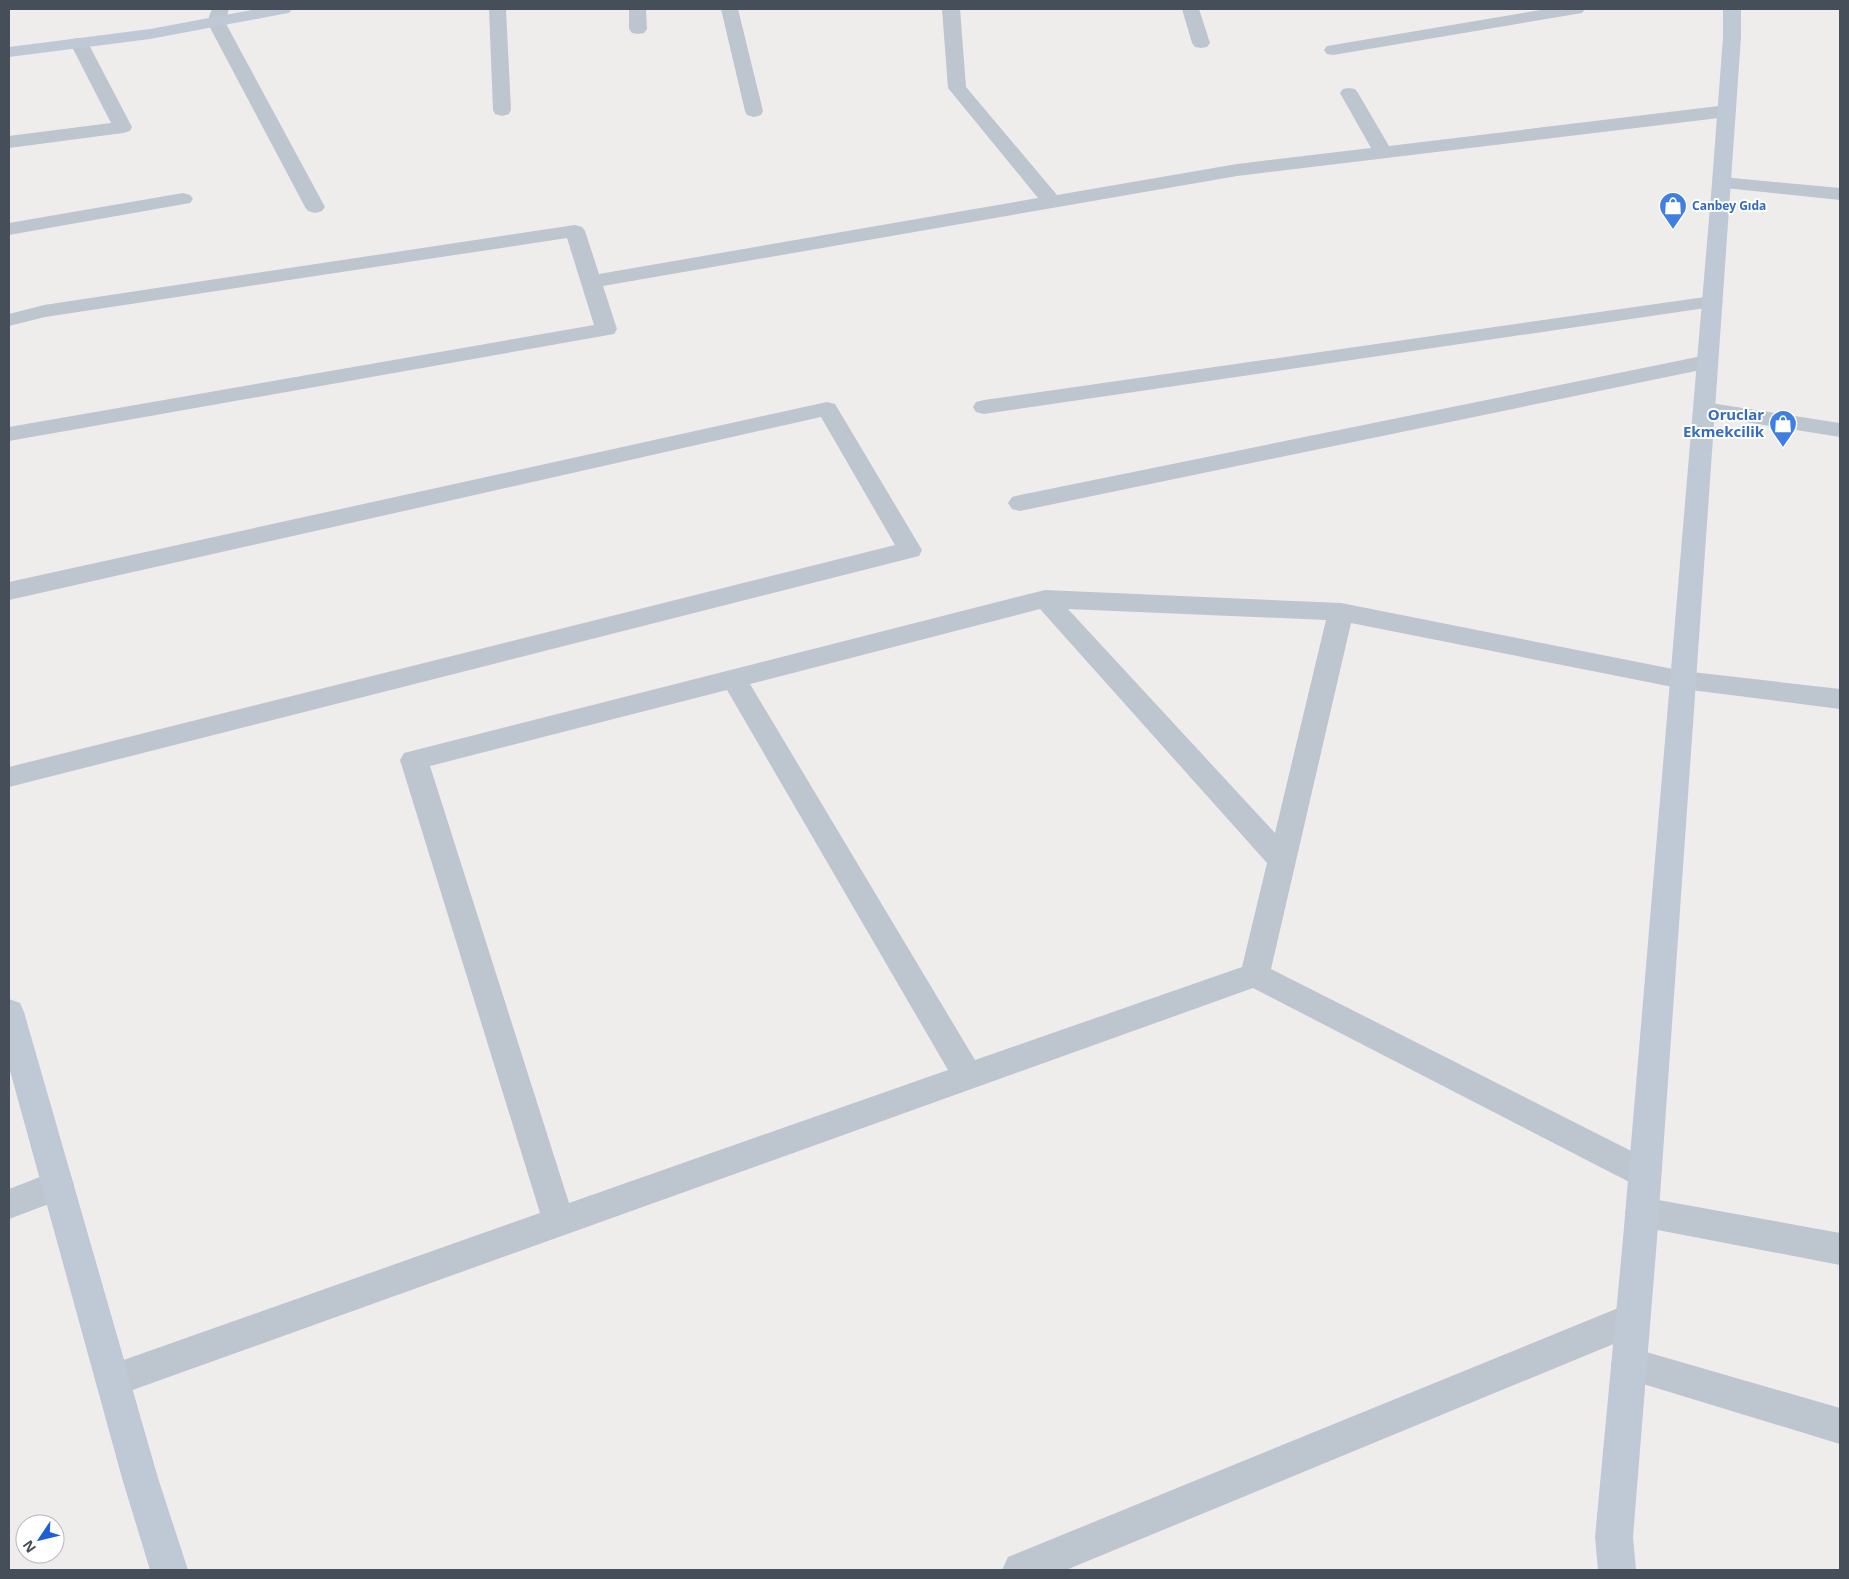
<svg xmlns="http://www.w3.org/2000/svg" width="1849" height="1579" viewBox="0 0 1849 1579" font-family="'Noto Sans',sans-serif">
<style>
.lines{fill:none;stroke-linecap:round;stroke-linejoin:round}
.street{fill:#bdc5ce;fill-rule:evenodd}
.secondary{fill:#bfc8d5;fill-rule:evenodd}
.labels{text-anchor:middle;stroke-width:4;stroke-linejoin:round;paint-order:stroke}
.far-shop-label{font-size:12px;font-weight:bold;fill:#366cbe;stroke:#fff;text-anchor:start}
.shop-label{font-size:15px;font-weight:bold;fill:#366cbe;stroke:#fff;text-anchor:end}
</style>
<rect width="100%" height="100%" fill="#efecec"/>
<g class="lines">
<path class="street" d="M212 9H229L225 22 325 207 322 211 315 213 308 211 305 207 207 22Z
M489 9H506L511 110 509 114 502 116 495 114 493 110Z
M629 9H646L647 29 644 33 638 34 632 33 629 29Z
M721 9H738L763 111 761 115 754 117 747 115 745 111Z
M942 9H960L966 87 1057 195 1237 164 1371 148 1340 93 1343 89 1349 88 1355 89 1358 93 1389 146 1727 105 1734 107 1736 111 1734 115 1727 117 1237 176 603 286 617 329 614 334 9 441V427L594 325 567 238 45 317 9 326V314L44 305 575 225 582 227 585 231 599 274 1038 198 948 88Z
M1182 9H1199L1210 43 1207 47 1201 48 1195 47 1192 43Z
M1547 9H1585L1582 13 1576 14 1333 55 1327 54 1324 50 1327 46 1333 45Z
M79 38 85 39 88 43 132 127 130 131 123 133 9 148V136L111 123 70 43 73 39Z
M1722 177 1840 188V200L1715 187 1712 183 1715 179Z
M183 193 190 195 193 199 190 203 9 235V223Z
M1712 296 1719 298 1723 302 1719 306 984 414 976 412 973 407 976 402 984 400Z
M1707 355 1715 357 1718 362 1715 367 1020 511 1012 509 1008 503 1012 497 1020 495Z
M827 402 835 404 838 409 922 550 919 556 9 787V767L895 545 821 417 9 600V582Z
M1704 402 1840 423V437L1696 414 1693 409 1696 404Z
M1045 590 1341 603 1683 671 1840 689V709L1683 689 1351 623 1271 969 1657 1164 1661 1174 1657 1184 1645 1189 1633 1184 1253 988 113 1397 101 1392 95 1380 101 1368 540 1213 400 760 404 753ZM1040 609 1267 863 1242 967 975 1060 750 684ZM1068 609 1326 620 1275 833ZM727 690 948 1070 569 1203 430 766Z
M58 1170 70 1174 74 1185 70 1196 9 1219V1189Z
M1642 1197 1840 1233V1265L1642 1227 1630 1223 1625 1212 1630 1201Z
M1633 1302 1645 1307 1650 1319 1645 1331 1066 1570H1002L1008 1557Z
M1629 1347 1840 1408V1444L1617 1376 1611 1364 1617 1352Z"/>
<path class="secondary" d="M257 9H292L289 13 283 14 150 39 9 57V47L150 29Z
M1723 9H1741V37L1657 1239 1633 1537 1636 1570H1598L1595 1537 1623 1239 1712 183 1723 37Z
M9 999 20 1003 24 1012 158 1478 188 1570H150L122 1478 9 1067Z"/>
</g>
<defs>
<symbol id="shop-pin" viewBox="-11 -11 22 30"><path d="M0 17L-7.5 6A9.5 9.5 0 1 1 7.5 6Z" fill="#3f7fe0" stroke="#fff"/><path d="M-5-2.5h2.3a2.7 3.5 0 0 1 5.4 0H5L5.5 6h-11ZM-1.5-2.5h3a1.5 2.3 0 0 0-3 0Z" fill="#fff"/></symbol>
</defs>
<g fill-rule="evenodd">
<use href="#shop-pin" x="1657" y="190" width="32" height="43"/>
<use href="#shop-pin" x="1767" y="408" width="32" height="43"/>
</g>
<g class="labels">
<g class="far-shop-label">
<text x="1692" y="210">Canbey Gıda</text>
</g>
<g class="shop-label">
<text x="1764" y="420">Oruclar<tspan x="1764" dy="17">Ekmekcilik</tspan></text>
</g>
</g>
<rect width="1849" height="1579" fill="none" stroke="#454e59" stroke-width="20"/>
<g transform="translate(40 1539) rotate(235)"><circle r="24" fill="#ffffff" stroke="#b5b8bd"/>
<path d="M0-4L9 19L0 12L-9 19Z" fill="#1f5fd6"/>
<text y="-8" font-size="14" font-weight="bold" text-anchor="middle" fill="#454e59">N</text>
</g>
</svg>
